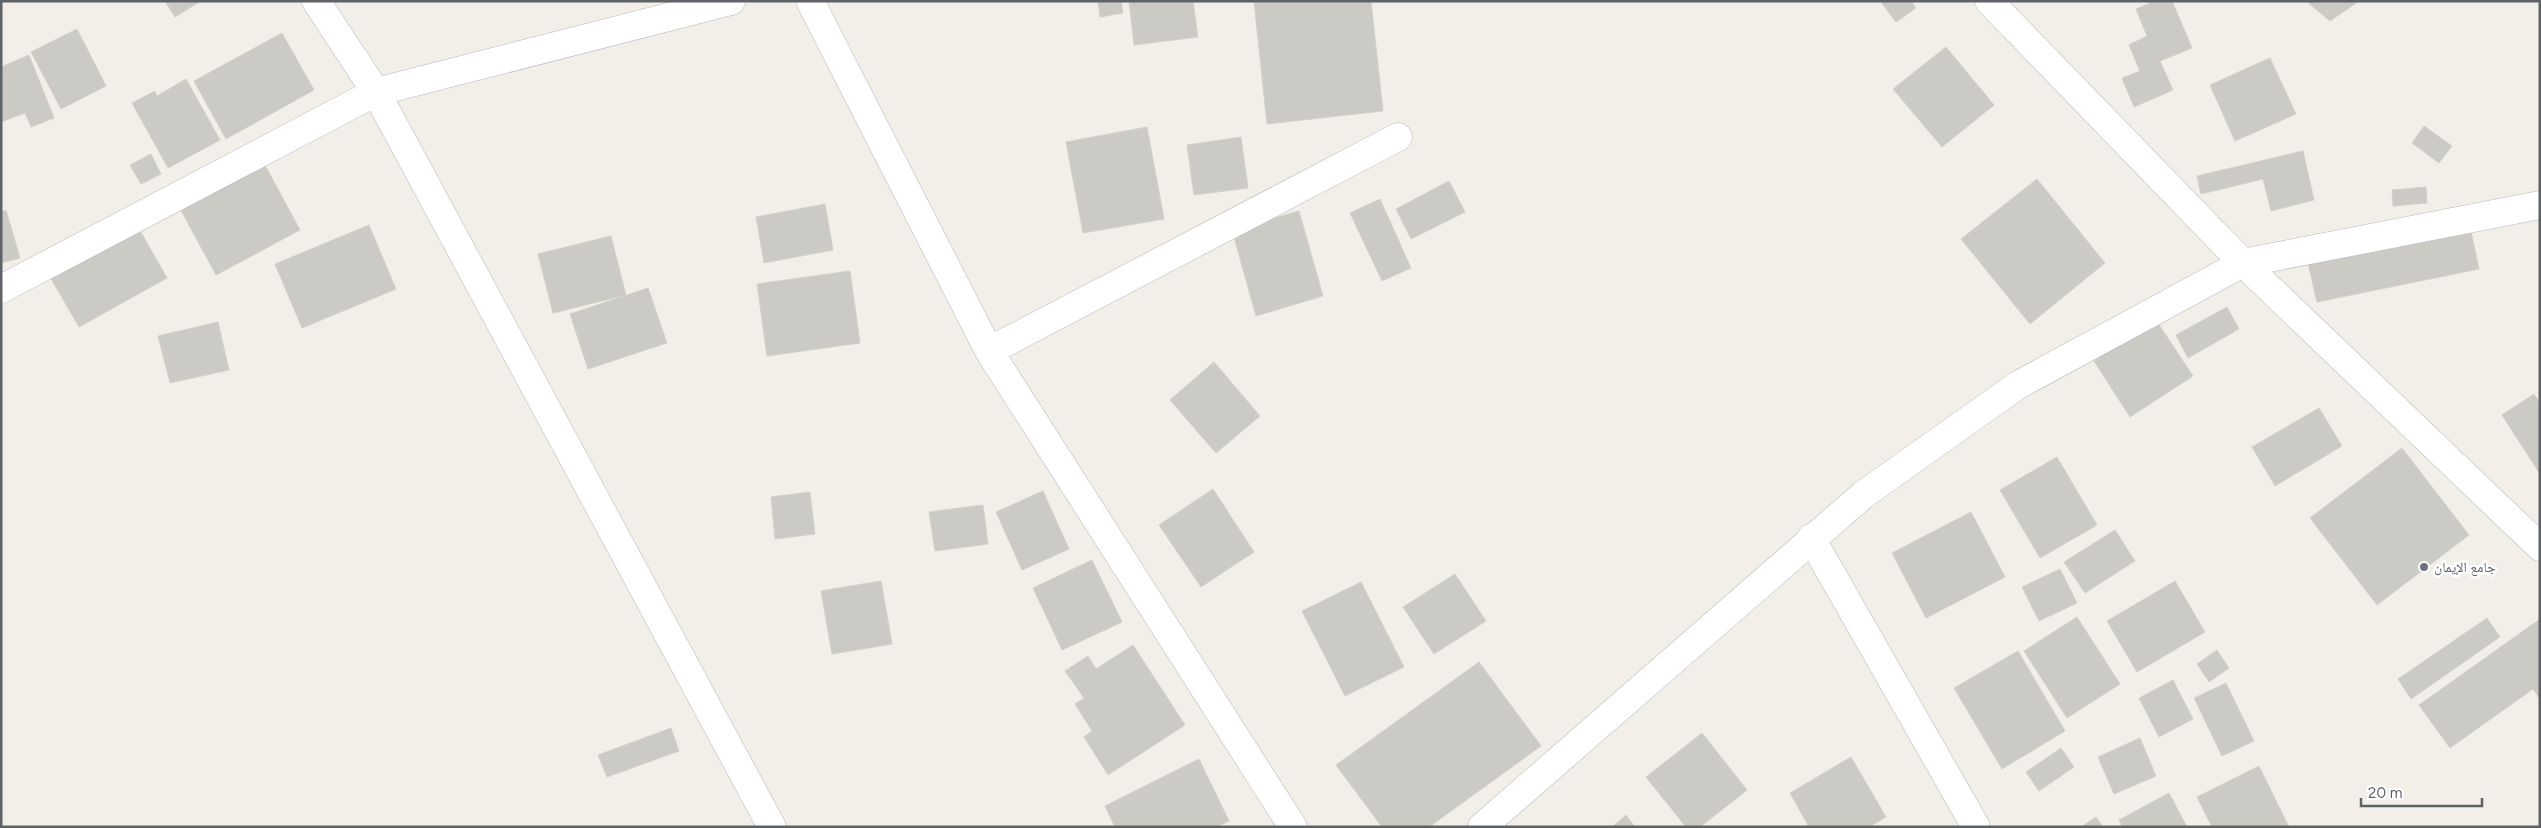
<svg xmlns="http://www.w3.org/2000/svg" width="2541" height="828" viewBox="0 0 2541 828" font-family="Figtree,'Noto Naskh Arabic',sans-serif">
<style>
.building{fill:#cccac5;stroke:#d6d1c6}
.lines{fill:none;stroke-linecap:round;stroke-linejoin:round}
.minor-casing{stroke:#b5b8bc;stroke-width:29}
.minor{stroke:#fff;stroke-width:28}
.worship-dot{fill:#6b7280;stroke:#fff;stroke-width:2}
.labels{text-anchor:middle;stroke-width:5;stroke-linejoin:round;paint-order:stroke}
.worship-label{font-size:14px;fill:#5b616d;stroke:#fff;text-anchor:start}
</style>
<rect width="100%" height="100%" fill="#f1efe8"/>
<path class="building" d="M165 1H201L175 17Z
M1098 1H1121L1123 13 1100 17Z
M1129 1H1193L1198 37 1134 45Z
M1254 1H1371L1383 111 1267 124Z
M1880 1H1911L1916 8 1896 22Z
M2154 1H2172L2192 48 2160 61 2173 90 2134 107 2122 78 2140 71 2129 45 2147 36 2136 9Z
M2306 1H2359L2330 21Z
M77 29 106 86 61 109 31 52Z
M282 33 314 90 226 139 194 81Z
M1946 47 1994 105 1942 147 1893 89Z
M29 55 54 118 31 127 25 113 1 122V67Z
M2270 58 2296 114 2235 141 2210 85Z
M186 79 220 140 168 168 132 103 155 91 157 96Z
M2424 126 2452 146 2439 163 2412 143Z
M1147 127 1164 219 1083 233 1066 142Z
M1241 137 1248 188 1194 195 1187 145Z
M2303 151 2314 200 2271 211 2263 179 2201 194 2197 176Z
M151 154 161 174 141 184 130 165Z
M260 156 300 230 216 275 176 201Z
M2037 179 2105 263 2030 324 1961 239Z
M1449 181 1465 212 1411 239 1396 209Z
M2426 187 2427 203 2393 206 2392 190Z
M1380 199 1411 268 1382 281 1350 213Z
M825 204 833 250 764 263 756 217Z
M6 210 20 258 1 263V212Z
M1299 211 1323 296 1256 316 1232 230Z
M130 213 167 278 79 327 42 263Z
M369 225 396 289 302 328 275 264Z
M2471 231 2479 269 2317 302 2308 263Z
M611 236 626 295 553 313 538 254Z
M850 271 860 343 767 356 757 284Z
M648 288 667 343 588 369 570 314Z
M2227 307 2239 329 2188 358 2176 335Z
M2156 320 2193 376 2130 417 2094 361Z
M218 322 229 370 170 383 158 336Z
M1214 362 1260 416 1216 453 1170 400Z
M2534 394 2540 403V474L2502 415Z
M2319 408 2342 446 2275 486 2252 447Z
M2402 448 2469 535 2377 605 2310 518Z
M2057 457 2097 525 2040 558 2000 490Z
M1213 489 1254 552 1201 587 1159 525Z
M1043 491 1069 549 1022 570 996 512Z
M810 492 815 534 775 539 771 497Z
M983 505 988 544 935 551 929 512Z
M1971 512 2005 577 1926 618 1892 553Z
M2115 530 2135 561 2085 593 2064 562Z
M1092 560 1122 622 1062 650 1033 588Z
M2060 569 2077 603 2039 621 2022 587Z
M1455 574 1486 621 1434 654 1403 607Z
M881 581 892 644 832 654 821 591Z
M2175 581 2205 632 2137 672 2107 621Z
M1361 582 1404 667 1345 696 1302 611Z
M2077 617 2120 684 2067 718 2024 651Z
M2487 618 2500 637 2411 699 2398 679Z
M2540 619V699L2533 689 2450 748 2419 705Z
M1133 645 1185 725 1108 775 1084 737 1092 731 1075 704 1084 698 1065 671 1088 656 1096 669Z
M2217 650 2229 668 2209 682 2197 664Z
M2018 651 2065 731 2002 769 1954 688Z
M1479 662 1541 746 1429 827H1382L1336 765Z
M2173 680 2193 719 2159 737 2139 698Z
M2226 683 2254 741 2222 756 2194 698Z
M671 728 679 751 607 777 598 755Z
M1702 733 1747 790 1700 827H1686L1646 777Z
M2140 738 2156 776 2114 794 2098 757Z
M2061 748 2074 767 2039 791 2026 772Z
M1851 757 1886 817 1869 827H1809L1790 793Z
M1199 759 1229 821 1216 827H1115L1105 806Z
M2259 766 2289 827H2212L2197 797Z
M2169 793 2187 827H2122L2119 820Z
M1626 815 1635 827H1612Z
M2096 817 2103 827H2081Z"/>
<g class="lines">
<defs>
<path id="minor" d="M316 1 376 92 772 827
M810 1 989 351 1293 827
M1989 1 2243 263 2540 547
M1 289 376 92 731 1
M989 351 1398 137
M1811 538 1976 827
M1482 827 1863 495 2018 385 2243 263 2540 205"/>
</defs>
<use href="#minor" class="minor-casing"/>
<use href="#minor" class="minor"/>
</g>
<circle class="worship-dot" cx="2424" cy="567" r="5"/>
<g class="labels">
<g class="worship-label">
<text x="2434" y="572">جامع الإيمان</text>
</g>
</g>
<rect width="2541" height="828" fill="none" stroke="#5f6368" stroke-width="5"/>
<path d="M2361 798v8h121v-8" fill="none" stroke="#5f6368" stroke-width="2.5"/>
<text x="2368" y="798" font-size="15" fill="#5f6368" stroke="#ffffff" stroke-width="4" paint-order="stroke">20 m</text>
</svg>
